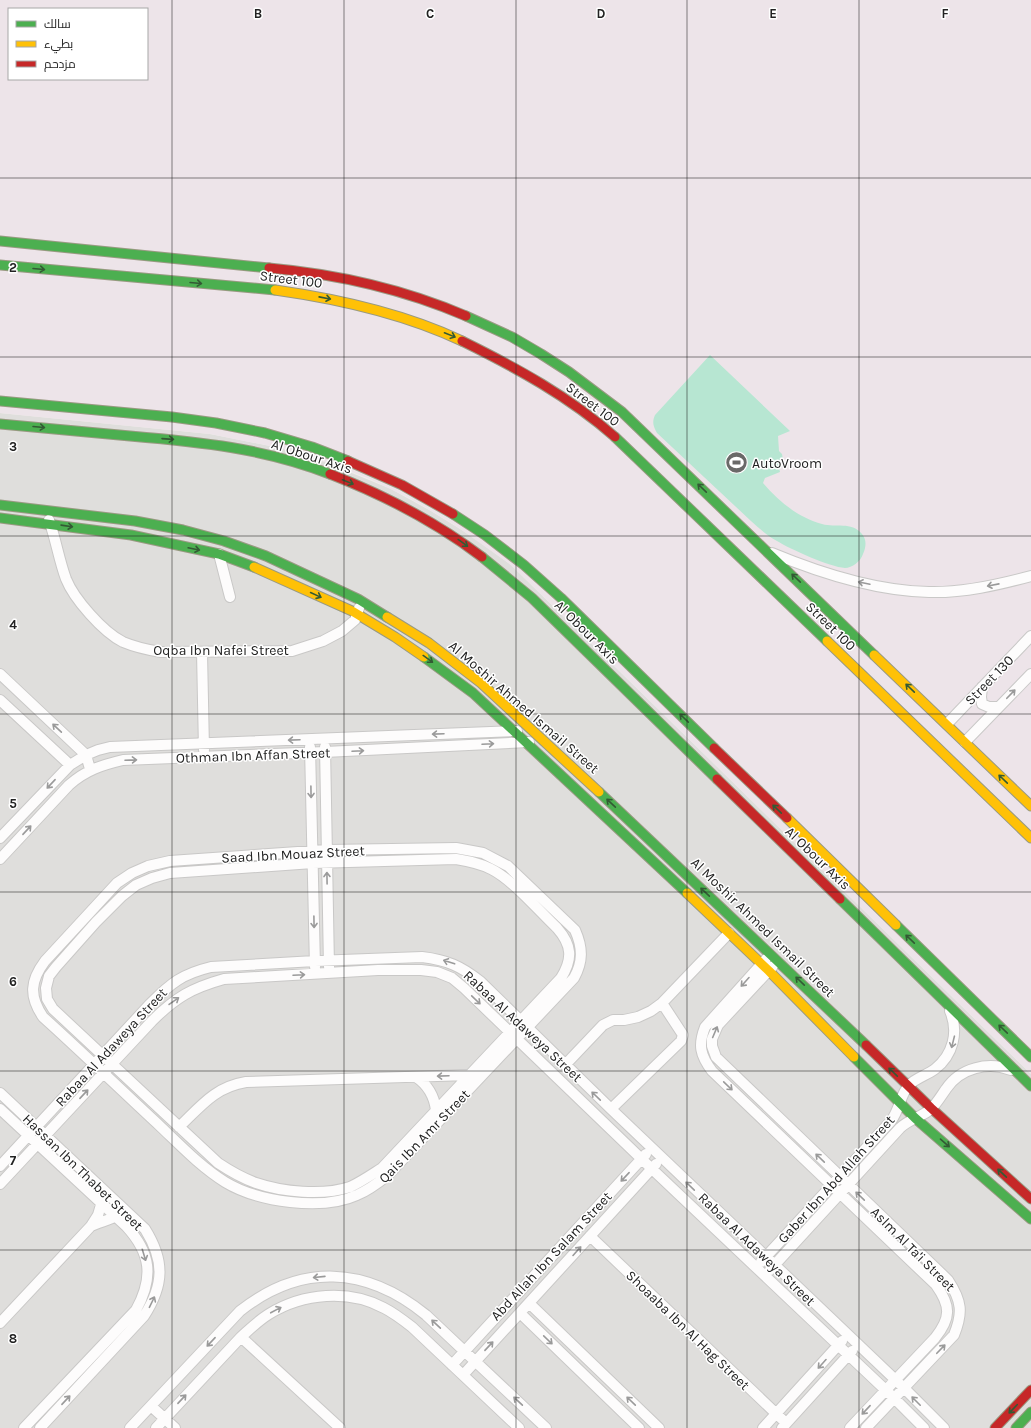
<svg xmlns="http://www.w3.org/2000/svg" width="1031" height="1428" viewBox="0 0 1031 1428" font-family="Karla,Cairo,sans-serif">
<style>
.residential{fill:#dfdedc}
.industrial{fill:#ede4e9;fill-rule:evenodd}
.pitch{fill:#b7e6d2}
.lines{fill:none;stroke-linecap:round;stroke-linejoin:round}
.street-casing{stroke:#c9c8c7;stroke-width:12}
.fast-casing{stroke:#999a82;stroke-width:11}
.slow-casing{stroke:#999a82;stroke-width:11}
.jam-casing{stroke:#999a82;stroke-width:11}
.street{stroke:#fdfcfc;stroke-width:10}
.fast{stroke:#4caf50;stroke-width:9}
.slow{stroke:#ffc107;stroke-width:9}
.jam{stroke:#c62828;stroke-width:9}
.oneway{stroke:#335a34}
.oneway2{stroke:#9a9a9a}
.grid{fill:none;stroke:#222;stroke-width:1;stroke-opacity:0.55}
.labels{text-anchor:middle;stroke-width:3;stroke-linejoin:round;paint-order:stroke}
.street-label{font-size:14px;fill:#222;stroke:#fff}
.poi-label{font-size:14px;fill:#222;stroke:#fff;text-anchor:start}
.grid-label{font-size:13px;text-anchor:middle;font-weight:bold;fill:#222;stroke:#fff;stroke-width:3;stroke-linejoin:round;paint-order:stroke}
</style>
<rect width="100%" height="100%" fill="#f0eeeb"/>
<path class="residential" d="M0 413 210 434 280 448 325 462 391 489 431 511 473 537 511 565 1031 1074V1428H0Z"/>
<path class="industrial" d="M0 0H1031V1074L511 565 453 524 411 499 370 479 325 462 280 448 210 434 0 413ZM9 9H147V79H9Z"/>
<path class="pitch" d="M710 355 790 431 778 436 779 451 782 454 784 466 779 468 780 472 765 478 763 483C778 501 799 518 822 524 836 528 851 521 862 534 867 540 866 547 863 554 861 561 852 568 845 568 830 567 790 549 777 541 767 536 759 528 751 521L657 433C653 426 652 422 655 415Z"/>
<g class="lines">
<defs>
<path id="street" d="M49 520C56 540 59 560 66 579 74 599 103 632 123 642 135 647 148 650 161 652L292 651 323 641 342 631 355 620 359 608
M772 553C820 573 876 591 929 592 963 593 998 585 1031 576
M219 554 230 597
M202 652 204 750
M0 674 86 755 90 769
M982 687 981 697 982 704 989 707H999
M0 700 70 765
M947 724 1031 636
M965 742 1031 674
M310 747 315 967
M325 747 329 967
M0 838 70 765 86 755 98 750 110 747 517 731
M456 848 483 853 508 866 575 930C583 948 583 962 574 978L388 1175C378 1183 369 1190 357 1195 322 1211 258 1202 225 1182 201 1167 181 1146 161 1127 121 1090 83 1053 43 1017 29 996 30 981 45 961L117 883 132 873 148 866 170 861 327 850Z
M0 859 69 785C86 770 102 765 123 760L325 752 529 742
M456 859C468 861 480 863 491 869 513 880 539 911 557 928 572 945 573 959 561 978L382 1168C371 1175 361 1182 350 1187 323 1196 282 1192 256 1183 242 1178 230 1171 218 1163L53 1009 47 999 46 988 49 976 56 967 96 922 122 896 136 885 152 878 170 873 313 863Z
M766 959 705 1027C698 1045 700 1055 712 1071L936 1285C951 1306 951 1318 935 1338L850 1428
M773 966 718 1025 712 1039V1046L716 1057 948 1280C962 1301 963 1313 954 1335L866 1428
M565 1065 603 1025 613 1020H624L638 1017 651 1011 662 1003 729 933
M416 1077C428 1085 434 1095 436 1110
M0 1093 145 1229C165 1261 164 1285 144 1316L40 1428
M0 1109 126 1226C151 1253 154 1277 136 1310L24 1428
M611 1109 681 1041 683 1035 662 1003
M179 1127C201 1106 215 1087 246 1082L469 1075
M0 1166 150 1004C171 983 182 974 211 967L315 961 422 957C447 960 461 966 481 982L611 1109 904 1388 944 1428
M0 1184 152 1021C176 997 192 988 224 979L378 970H421L437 972 452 978 464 988 652 1169 894 1398 924 1428
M91 1226C99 1222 114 1219 120 1214
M590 1236 786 1423
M761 1262 891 1121C900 1109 900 1095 909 1085 916 1078 927 1075 935 1069 953 1055 959 1032 950 1011
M770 1270 900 1128C909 1119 922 1117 931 1109 937 1103 941 1096 946 1089 960 1068 988 1061 1011 1070
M529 1303 659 1428
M520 1313 639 1428
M0 1323 91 1226 98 1215 103 1198
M241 1337 340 1428
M452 1365 646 1154
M463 1375 656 1164
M151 1406 175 1428
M130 1428 240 1311C301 1263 366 1266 426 1315L546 1428
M156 1428 241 1337C250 1329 259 1320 269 1314 303 1293 349 1289 384 1308 394 1313 403 1320 412 1327L519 1428
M763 1428 842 1341
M782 1428 852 1351"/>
<path id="fast" d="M0 241 269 268
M0 265 275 290
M466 316 512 337 541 354 569 372 622 412 874 655
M0 401 172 417 216 423 265 433 312 447 348 461
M0 424C43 428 87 432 130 436 200 442 263 448 330 474
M615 437 827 641
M0 505 135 521 183 530 224 541 266 556 358 599 387 617
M453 514 485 535 524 565 561 598 714 748
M0 518 131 535 219 554 254 567
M482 557 532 598 717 779
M424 657 473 693 687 893
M599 792 866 1045
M840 899 1031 1086
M896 925 1031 1057
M854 1057 915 1118 1031 1219
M1016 1428 1031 1412"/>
<path id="slow" d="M275 290C339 299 403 313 462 341
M254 567 352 611 395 637 424 657
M387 617 429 643 481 683 599 792
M827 641 1031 838
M874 655 1031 806
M787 818 896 925
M687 893 769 971 854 1057"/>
<path id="jam" d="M269 268C337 274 403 289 466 316
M462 341C515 367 570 397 615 437
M348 461 402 485 453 514
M330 474C384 495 436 522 482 557
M714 748 787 818
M717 779 840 899
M866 1045 931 1108 1031 1199
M995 1428 1031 1390"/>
</defs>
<use href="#street" class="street-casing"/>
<use href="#fast" class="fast-casing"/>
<use href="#slow" class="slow-casing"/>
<use href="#jam" class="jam-casing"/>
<use href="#street" class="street"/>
<use href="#fast" class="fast"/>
<use href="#slow" class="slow"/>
<use href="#jam" class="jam"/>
</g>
<defs><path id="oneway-shaft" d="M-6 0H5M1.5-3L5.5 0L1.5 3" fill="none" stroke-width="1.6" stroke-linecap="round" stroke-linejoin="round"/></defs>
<g class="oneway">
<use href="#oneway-shaft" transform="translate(39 269) rotate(5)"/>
<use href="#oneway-shaft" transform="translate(196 283) rotate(5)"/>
<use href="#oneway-shaft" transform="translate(325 298) rotate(11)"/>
<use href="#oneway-shaft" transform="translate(450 335) rotate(22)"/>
<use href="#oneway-shaft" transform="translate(39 427) rotate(5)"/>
<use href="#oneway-shaft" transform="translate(168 439) rotate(4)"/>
<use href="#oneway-shaft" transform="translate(348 482) rotate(22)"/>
<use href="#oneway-shaft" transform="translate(702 488) rotate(-136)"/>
<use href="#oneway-shaft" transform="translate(67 526) rotate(8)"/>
<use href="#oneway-shaft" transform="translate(463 543) rotate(36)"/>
<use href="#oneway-shaft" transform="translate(194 549) rotate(12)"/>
<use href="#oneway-shaft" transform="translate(796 578) rotate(-136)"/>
<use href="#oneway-shaft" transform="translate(316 595) rotate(25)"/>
<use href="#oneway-shaft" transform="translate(428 659) rotate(36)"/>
<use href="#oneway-shaft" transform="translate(910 688) rotate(-136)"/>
<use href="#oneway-shaft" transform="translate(684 718) rotate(-136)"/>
<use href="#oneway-shaft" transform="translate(1003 779) rotate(-136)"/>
<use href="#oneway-shaft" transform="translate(611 803) rotate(-137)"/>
<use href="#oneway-shaft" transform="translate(777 809) rotate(-136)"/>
<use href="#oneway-shaft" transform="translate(705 892) rotate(-137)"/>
<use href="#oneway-shaft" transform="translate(910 939) rotate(-136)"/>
<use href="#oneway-shaft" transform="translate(800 981) rotate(-136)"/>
<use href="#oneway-shaft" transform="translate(1003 1029) rotate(-136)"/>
<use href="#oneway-shaft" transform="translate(893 1072) rotate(-136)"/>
<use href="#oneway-shaft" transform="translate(945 1143) rotate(41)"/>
<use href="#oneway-shaft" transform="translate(1002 1173) rotate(-137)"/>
<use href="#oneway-shaft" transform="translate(1013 1409) rotate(134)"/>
</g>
<g class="oneway2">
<use href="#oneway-shaft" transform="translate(864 583) rotate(-168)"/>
<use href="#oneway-shaft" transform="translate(993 585) rotate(169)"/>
<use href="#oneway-shaft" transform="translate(1011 694) rotate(-46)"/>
<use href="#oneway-shaft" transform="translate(57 728) rotate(-137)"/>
<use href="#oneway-shaft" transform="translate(438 734) rotate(178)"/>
<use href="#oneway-shaft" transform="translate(294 740) rotate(178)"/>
<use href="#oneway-shaft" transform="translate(488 744) rotate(-3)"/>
<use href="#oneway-shaft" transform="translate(358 751) rotate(-3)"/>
<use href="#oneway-shaft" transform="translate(131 760) rotate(-2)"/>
<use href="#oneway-shaft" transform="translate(51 784) rotate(133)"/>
<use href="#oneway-shaft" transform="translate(311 792) rotate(89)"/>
<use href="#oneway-shaft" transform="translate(27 830) rotate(-47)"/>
<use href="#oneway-shaft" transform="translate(327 878) rotate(-91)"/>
<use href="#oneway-shaft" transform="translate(314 922) rotate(89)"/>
<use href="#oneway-shaft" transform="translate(449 962) rotate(-162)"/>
<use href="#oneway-shaft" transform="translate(299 975) rotate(-3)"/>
<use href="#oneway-shaft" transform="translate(745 982) rotate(132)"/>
<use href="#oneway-shaft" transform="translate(476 1000) rotate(44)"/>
<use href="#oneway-shaft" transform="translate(174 1001) rotate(-35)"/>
<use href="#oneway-shaft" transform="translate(715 1032) rotate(-67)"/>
<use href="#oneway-shaft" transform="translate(953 1042) rotate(104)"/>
<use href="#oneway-shaft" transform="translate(443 1076) rotate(178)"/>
<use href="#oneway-shaft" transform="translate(728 1086) rotate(44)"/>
<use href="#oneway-shaft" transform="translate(84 1094) rotate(-47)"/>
<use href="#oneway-shaft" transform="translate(596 1096) rotate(-136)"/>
<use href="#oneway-shaft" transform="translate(820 1158) rotate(-136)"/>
<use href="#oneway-shaft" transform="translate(625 1177) rotate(133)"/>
<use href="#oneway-shaft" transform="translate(690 1186) rotate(-136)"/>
<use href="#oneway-shaft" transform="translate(860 1196) rotate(-136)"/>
<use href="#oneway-shaft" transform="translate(577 1251) rotate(-48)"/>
<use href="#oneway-shaft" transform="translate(144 1255) rotate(73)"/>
<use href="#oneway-shaft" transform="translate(319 1277) rotate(174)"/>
<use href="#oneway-shaft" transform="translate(152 1302) rotate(-64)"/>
<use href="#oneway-shaft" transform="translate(276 1310) rotate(-28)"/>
<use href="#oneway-shaft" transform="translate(436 1324) rotate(-137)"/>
<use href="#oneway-shaft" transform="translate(548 1340) rotate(44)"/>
<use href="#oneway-shaft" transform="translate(211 1342) rotate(133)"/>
<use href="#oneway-shaft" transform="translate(489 1346) rotate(-47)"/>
<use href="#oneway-shaft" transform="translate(941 1349) rotate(-46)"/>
<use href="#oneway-shaft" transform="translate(822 1364) rotate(132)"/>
<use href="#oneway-shaft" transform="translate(182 1399) rotate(-47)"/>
<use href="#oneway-shaft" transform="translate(66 1400) rotate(-47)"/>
<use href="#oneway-shaft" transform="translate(518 1401) rotate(-137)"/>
<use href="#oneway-shaft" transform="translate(631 1401) rotate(-136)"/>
<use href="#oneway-shaft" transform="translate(916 1401) rotate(-135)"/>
<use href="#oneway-shaft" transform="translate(866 1410) rotate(133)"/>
</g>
<path class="grid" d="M172 0V1428M344 0V1428M516 0V1428M687 0V1428M859 0V1428M0 178H1031M0 357H1031M0 536H1031M0 714H1031M0 892H1031M0 1071H1031M0 1250H1031"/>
<defs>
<symbol id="stadium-disc" viewBox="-11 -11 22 22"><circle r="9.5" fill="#6a6968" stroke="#fff"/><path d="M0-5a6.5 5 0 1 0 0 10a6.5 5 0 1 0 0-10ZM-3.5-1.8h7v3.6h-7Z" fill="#fff"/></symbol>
</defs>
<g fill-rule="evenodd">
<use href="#stadium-disc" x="724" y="450" width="25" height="25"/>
</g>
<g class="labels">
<g class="street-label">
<text transform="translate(291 279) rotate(7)" y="5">Street 100</text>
<text transform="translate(593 404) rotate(37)" y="5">Street 100</text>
<text transform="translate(312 456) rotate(18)" y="5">Al Obour Axis</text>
<text transform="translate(831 626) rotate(44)" y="5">Street 100</text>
<text transform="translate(587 632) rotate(45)" y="5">Al Obour Axis</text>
<text x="221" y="655">Oqba Ibn Nafei Street</text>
<text transform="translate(989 680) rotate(-46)" y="5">Street 130</text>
<text transform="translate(524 707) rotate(41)" y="5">Al Moshir Ahmed Ismail Street</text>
<text transform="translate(253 755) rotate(-2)" y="5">Othman Ibn Affan Street</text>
<text transform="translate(293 854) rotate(-3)" y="5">Saad Ibn Mouaz Street</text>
<text transform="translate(818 858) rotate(44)" y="5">Al Obour Axis</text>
<text transform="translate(763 927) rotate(44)" y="5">Al Moshir Ahmed Ismail Street</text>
<text transform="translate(523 1026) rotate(43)" y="5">Rabaa Al Adaweya Street</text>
<text transform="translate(111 1047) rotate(-47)" y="5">Rabaa Al Adaweya Street</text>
<text transform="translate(424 1136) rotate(-46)" y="5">Qais Ibn Amr Street</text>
<text transform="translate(83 1172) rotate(44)" y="5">Hassan Ibn Thabet Street</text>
<text transform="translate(836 1179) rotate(-48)" y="5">Gaber Ibn Abd Allah Street</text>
<text transform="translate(757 1249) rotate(44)" y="5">Rabaa Al Adaweya Street</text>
<text transform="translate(913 1249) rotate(45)" y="5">Aslm Al Ta'i Street</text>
<text transform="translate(551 1256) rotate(-47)" y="5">Abd Allah Ibn Salam Street</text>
<text transform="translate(688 1330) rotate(44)" y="5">Shoaaba Ibn Al Hag Street</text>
</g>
<g class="poi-label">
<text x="752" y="468">AutoVroom</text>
</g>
</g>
<g class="grid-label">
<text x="258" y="18">B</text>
<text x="430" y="18">C</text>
<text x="601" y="18">D</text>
<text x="773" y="18">E</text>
<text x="945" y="18">F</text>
<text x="13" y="272">2</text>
<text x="13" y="451">3</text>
<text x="13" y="629">4</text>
<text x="13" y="808">5</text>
<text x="13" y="986">6</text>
<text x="13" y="1165">7</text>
<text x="13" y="1343">8</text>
</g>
<rect x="8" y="8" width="140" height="72" fill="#ffffff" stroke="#a7a7a7"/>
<rect x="16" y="21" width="20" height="6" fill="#4caf50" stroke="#a7a7a7"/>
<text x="44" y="28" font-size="12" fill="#222222">سالك</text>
<rect x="16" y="41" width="20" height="6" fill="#ffc107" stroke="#a7a7a7"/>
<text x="44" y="48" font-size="12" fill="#222222">بطيء</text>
<rect x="16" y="61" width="20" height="6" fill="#c62828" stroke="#a7a7a7"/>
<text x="44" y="68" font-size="12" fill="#222222">مزدحم</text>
</svg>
